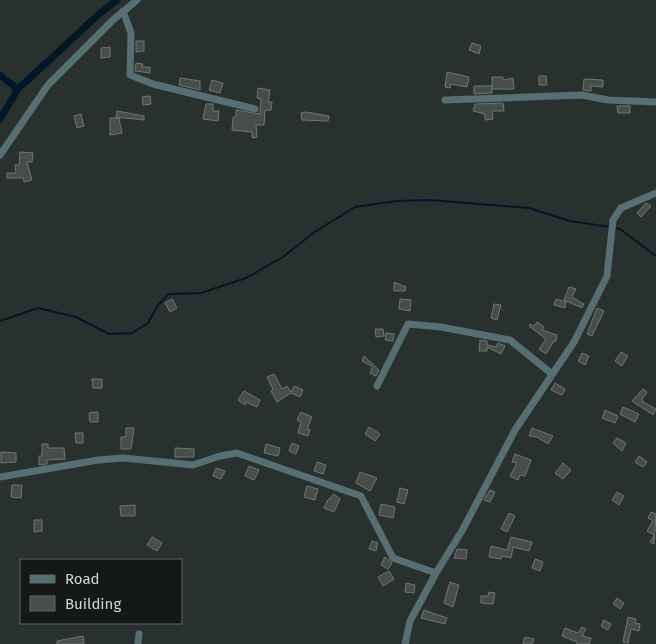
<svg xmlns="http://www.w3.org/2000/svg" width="656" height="644" viewBox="0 0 656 644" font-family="'Fira Sans',sans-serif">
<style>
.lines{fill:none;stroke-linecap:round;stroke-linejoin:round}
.stream{stroke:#001825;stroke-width:2}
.canal{stroke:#001825;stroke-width:7}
.building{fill:#474d48;stroke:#707772}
.street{stroke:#566f73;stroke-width:7}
</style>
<rect width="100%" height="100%" fill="#29312f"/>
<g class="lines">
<path class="stream" d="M615 228 620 229 656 256
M0 321 38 308 76 317 109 334 132 333 148 323 158 305 169 294 201 293 246 278 283 257 313 233 355 207 396 201 430 200 529 208 570 221 610 227"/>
<path class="canal" d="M0 75 2 77
M7 81 18 89
M0 119 18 89 99 14 117 0"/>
</g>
<path class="building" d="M136 41H144V51L136 52Z
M472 43 481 46 479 54 469 50Z
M110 47V57L101 58V48Z
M136 63 143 64 142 67H150V73L135 71Z
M447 72 469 77 467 87 451 84 450 88 445 87Z
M539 76H546L547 85H539Z
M492 77H503V80L513 78 514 89H492Z
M180 78 200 81V90L179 85Z
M584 79 603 80V87L591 86V91L583 90Z
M212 80 223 83 220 93 209 90Z
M474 86H492V93L474 94Z
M258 88 270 90 268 102H272L271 110H265L264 125H256L257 137 252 138V132L232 130 233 117H236V110L260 114 261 99 257 98Z
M150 96 151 104 143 105 142 97Z
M503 103 504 111H492L493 119 485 120V114L473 111 475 104Z
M206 104H213V111H219L218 121 203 119Z
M617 106H630V113H618Z
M117 111 144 116V120L116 117Z
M306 112 329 116 328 121 302 120 301 113Z
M81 114 84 126 77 128 74 116Z
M110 118H119L122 133 110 135Z
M20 152 33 153 32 162H27L32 180 24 182 23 178H7V173H16L15 165H19Z
M646 203 651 206 641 217 637 213Z
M394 282 406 287 405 291H394Z
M569 287 576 289 572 297 584 304 582 308 564 300Z
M172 299 177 308 170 312 165 303Z
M400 299 411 300 410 311 399 309Z
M556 299 566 302 565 308 554 305Z
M494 304 501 305 497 320 491 318Z
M597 308 604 311 592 336 587 334Z
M537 322 544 327 542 330 557 335 556 341H554L546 354 539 349 546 339 529 326 530 324 534 326Z
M375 329H383L384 336 376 337Z
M386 333 394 334 393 341 385 340Z
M480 340 487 341V345L496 347 498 343 505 346 501 354 487 347V351H479Z
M621 352 628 356 622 366 615 361Z
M582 353 589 356 585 365 578 361Z
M364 356 379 370 376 376 370 373 373 367 362 361Z
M274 374 282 389 287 386 291 392 294 386 303 390 300 397 291 393 277 402 271 391 273 389 267 377Z
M92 379H102V388H93Z
M555 383 565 389 562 395 551 390Z
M643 389 647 392 642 399 643 402 656 409 653 415 632 401Z
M244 391 260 400 257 407 246 402 245 405 238 400Z
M623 407 639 414 635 422 620 414Z
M605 410 618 416 615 423 602 418Z
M98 412V422H90L89 413Z
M301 412 312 417 307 429 310 430 308 436 298 433 301 422 297 420Z
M369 427 380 434 375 441 365 434Z
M126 428H134L131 449H121V437H126Z
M532 428 553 436 548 444 537 437 529 436Z
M75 433H83V443H76Z
M617 438 626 443 622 451 613 443Z
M292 443 299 446 296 454 289 451Z
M42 444H48V448H64L65 459 47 460V464L39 465V456H42Z
M266 444 280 448 278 456 264 453Z
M175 448 194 449V457H175Z
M1 452 16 453V462L1 463Z
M515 454 531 460 525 476 520 475 518 480 510 476 517 463 512 462Z
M639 456 647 462 643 467 635 462Z
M317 462 326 465 323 474 314 471Z
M563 463 571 470 563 479 555 473Z
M249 466 259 470 254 480 245 476Z
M216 468 225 471 221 479 213 476Z
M360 472 377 478 370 491 356 483Z
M12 485H22L21 498 11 497Z
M307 486 318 489 315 500 304 497Z
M400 488 408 490 404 504 397 502Z
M490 490 495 492 490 502 484 500Z
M617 492 624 496 619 505 612 500Z
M334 494 340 499 334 512 324 508 327 501Z
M381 504 395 507 393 518 379 515Z
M135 505V516H121L120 506Z
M651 512 656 514 654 544 650 542 654 535 647 531 653 521 648 518Z
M509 513 515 516 507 532 501 529Z
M34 520H42V531L34 532Z
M152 537 162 543 157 551 147 545Z
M511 537 532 542 529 551 513 547 511 558 502 556 501 559 489 557 491 546 507 550Z
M372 541 378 543 376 551 369 549Z
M457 549 467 550 466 559 454 558Z
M385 557 392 563 388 569 381 565Z
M535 559 543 562 540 571 532 568Z
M389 571 394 579 383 586 378 577Z
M450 582 459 585 453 607 444 603Z
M406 583 415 585 414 593 405 592Z
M489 592 495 593 493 604 481 603V596H488Z
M617 598 624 603 620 609 613 604Z
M424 610 447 618 445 624 421 618Z
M628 617 636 619 635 623 640 624 639 631 631 629 628 643 623 642Z
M604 620 611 624 608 630 601 626Z
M582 627 586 629 582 636 591 638 589 644H577V642L562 636 565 628 578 633Z
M83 636 84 644H57V641Z
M525 637 534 639 532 644H523Z"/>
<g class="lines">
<path class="street" d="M123 11 131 33 130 75 153 84 255 109
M445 100 582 95 608 100 656 102
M0 155 48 85 113 20 137 0
M377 386 408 324 441 327 510 340 552 374
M0 477 98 460 124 458 193 465 220 456 237 453 361 496 393 558 436 573
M138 644 139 634
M405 644 410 621 436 573 463 529 515 430 574 342 607 276 613 220 621 208 656 193"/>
</g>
<rect x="20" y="559" width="162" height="65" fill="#141817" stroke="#606463"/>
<rect x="30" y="575" width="25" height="8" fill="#566f73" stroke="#606463"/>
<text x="65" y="584" font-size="15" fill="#d2d7d6">Road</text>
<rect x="30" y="596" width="25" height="15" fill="#474d48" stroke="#606463"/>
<text x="65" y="609" font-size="15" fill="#d2d7d6">Building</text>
</svg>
